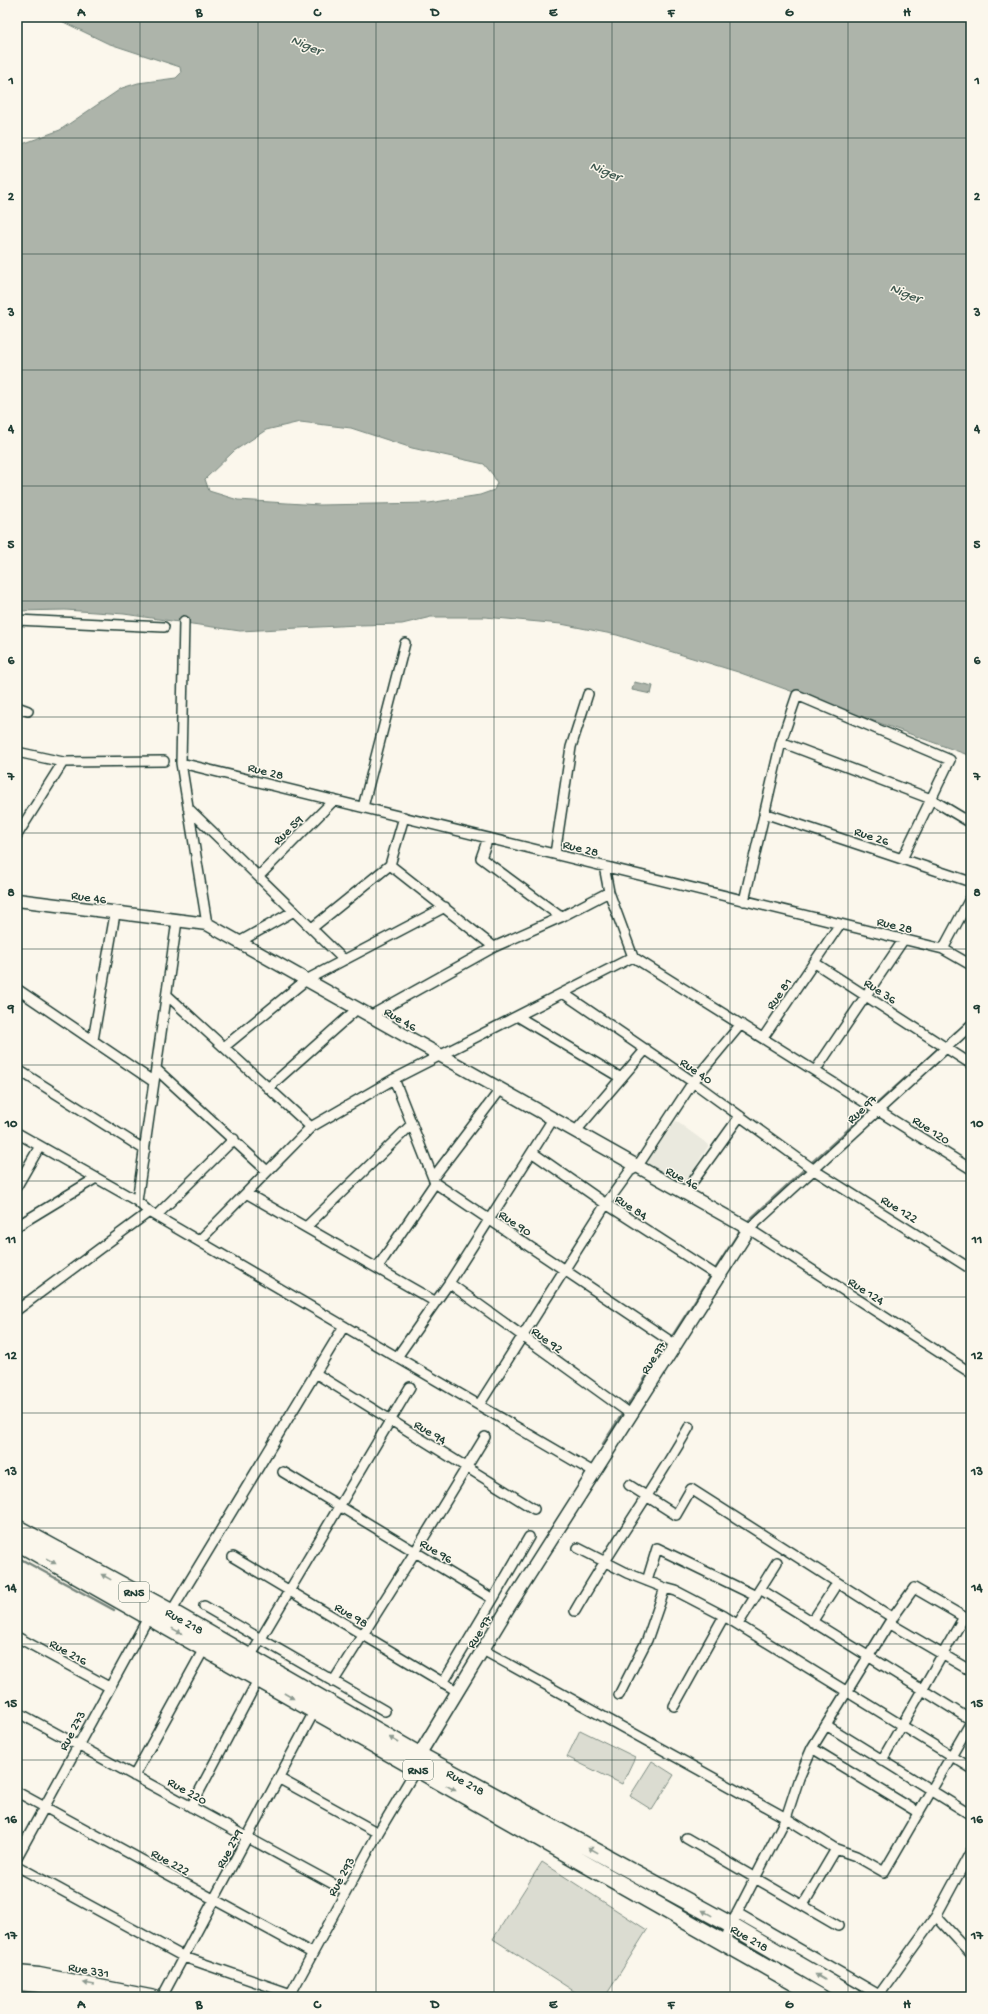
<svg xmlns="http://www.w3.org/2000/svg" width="988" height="2014" font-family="'Gochi Hand',sans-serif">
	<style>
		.built { fill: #eae9de }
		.green { fill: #dbdcd1; stroke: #7d8c82 }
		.water { fill: #adb4aa; stroke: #74847b; fill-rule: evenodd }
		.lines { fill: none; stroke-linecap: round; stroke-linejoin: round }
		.stream { stroke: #74847b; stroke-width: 2.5 }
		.minor-casing { stroke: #1f3d34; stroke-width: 12 }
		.tertiary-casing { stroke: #1f3d34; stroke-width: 15 }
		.trunk-casing { stroke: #1f3d34; stroke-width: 19 }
		.minor { stroke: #fbf7ec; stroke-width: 9 }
		.tertiary { stroke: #fbf7ec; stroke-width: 12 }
		.trunk { stroke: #fbf7ec; stroke-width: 16 }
		.oneway { fill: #8d9a90 }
		.grid { fill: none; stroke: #1f3d34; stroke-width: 1; stroke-opacity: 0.55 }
		.labels { text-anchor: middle; stroke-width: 3; stroke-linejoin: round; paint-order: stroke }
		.shield { fill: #fbf7ec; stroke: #61756b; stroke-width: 1 }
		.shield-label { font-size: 12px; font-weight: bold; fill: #1f3d34 }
		.street-label { font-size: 13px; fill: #1f3d34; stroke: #fbf7ec }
		.water-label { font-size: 14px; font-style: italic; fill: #425b52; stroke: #fbf7ec }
		.neatline { fill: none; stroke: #1f3d34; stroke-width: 1.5 }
		.grid-label { font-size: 13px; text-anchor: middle; font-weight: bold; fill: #1f3d34 }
	</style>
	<rect width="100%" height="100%" fill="#fbf7ec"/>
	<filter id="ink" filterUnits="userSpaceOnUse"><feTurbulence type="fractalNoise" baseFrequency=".025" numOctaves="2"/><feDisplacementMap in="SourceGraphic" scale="8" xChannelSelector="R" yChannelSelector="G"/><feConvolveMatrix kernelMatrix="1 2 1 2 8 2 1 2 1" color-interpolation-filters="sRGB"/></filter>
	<g filter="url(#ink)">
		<path class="built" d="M676,1121L709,1145L684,1185L645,1165Z"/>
		<path class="green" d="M580,1730L635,1757L622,1784L567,1757Z
			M652,1761L674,1775L652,1810L630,1796Z
			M542,1862L647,1930L605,1997H583L493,1939Z"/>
		<path class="water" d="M53,17H971V756L738,672L617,635L561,624L485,617H431L402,624L358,625L240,631L124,614L65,610L17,611V146L60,130L122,88L138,83L176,78L181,73L180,67L107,43ZM300,422L351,428L412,448L484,464L493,475L497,483L494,490L480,495L429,503L319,505L238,500L209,491L205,479L234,451L266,430Z
			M634,682L653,686L651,694L632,690Z"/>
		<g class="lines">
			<path class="stream" d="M944,1044L956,1032
				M810,1164L940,1047
				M745,1224L806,1168
				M603,1444L741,1229
				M17,1557L114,1610"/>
			<g class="minor-casing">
				<path id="minor" d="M17,620L164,627
					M184,621L181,763L207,924
					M17,707L28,711
					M781,742L931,799L971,823
					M17,752L63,762L164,761
					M181,763L943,949L971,965
					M363,807L405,643
					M188,808L344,960
					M764,813L971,882
					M17,835L63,762
					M488,838L481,858L561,917
					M555,854L571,747L588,694
					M390,865L494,947
					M604,866L609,892L633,957L971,1169
					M259,876L334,800
					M744,901L781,742L797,695L950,760L902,859
					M312,928L390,865L404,817
					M239,942L294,911
					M943,949L971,897
					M815,963L971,1064
					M17,989L154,1082
					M563,993L693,1082L814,1170L971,1269
					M167,995L311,1127
					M370,1016L494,947L561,917L609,892
					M517,1016L621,1078
					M971,1025L749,1229L971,1373
					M763,1038L840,924
					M93,1040L115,914
					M224,1047L306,980L445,907
					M17,1069L145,1150
					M156,1069L267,1171
					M815,1071L904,939
					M394,1079L435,1183L676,1345
					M268,1088L357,1009
					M575,1132L646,1049
					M17,1133L137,1201L149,1212L595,1473
					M533,1153L606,1204L719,1277
					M433,1178L500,1090
					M17,1186L40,1146
					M246,1193L436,1302
					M684,1194L740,1116
					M137,1201L177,921
					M156,1216L234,1139
					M17,1226L96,1178
					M306,1227L412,1124
					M199,1241L311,1127L394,1079L633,957
					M377,1268L435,1183
					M449,1283L632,1415
					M17,1310L149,1212
					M397,1357L449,1283L553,1119
					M315,1373L534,1509
					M479,1405L606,1204L630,1171L637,1167L693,1082L741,1024
					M283,1472L493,1599L443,1683
					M629,1485L676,1515L691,1489L893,1618
					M578,1548L627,1573L665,1588L647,1640L619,1695
					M233,1557L457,1691
					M647,1581L657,1548L756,1596
					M665,1588L676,1591L724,1616L971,1768
					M760,1589L971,1720
					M493,1599L529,1537
					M204,1606L385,1711
					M575,1611C611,1548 653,1490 689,1427
					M171,1612L344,1326
					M812,1622L834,1588
					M889,1623L971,1671
					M738,1624L777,1562
					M17,1637L109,1687
					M483,1650L786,1818L836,1849L856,1856L884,1872L971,1722
					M250,1657L410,1387
					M333,1682L415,1552L485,1437
					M674,1706L724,1616
					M17,1712L346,1891
					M826,1725L971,1815
					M812,1748L919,1813
					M882,1760L964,1617
					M134,1776L205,1647
					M280,1779L378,1833
					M17,1792L312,1953
					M191,1807L259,1678
					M686,1838L838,1926
					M17,1857L149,1616
					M17,1866L184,1957L291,1994
					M803,1905L836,1849
					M737,1913L879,1995L936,1916L971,1851
					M936,1916L971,1954
					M724,1943L731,1925L786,1818L799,1778L812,1748L889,1623L914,1588L971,1621
					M162,1997L315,1710
					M289,1997L378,1833L418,1766"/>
			</g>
			<g class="tertiary-casing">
				<path id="tertiary" d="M17,900L207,924L749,1229L508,1608L419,1755
					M17,1972L39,1974L155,1997
					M17,1984L40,1986L101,1997"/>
			</g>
			<g class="trunk-casing">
				<path id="trunk" d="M17,1528L171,1612L419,1755L731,1925L854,1997
					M17,1542L820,1997"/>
			</g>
			<use href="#minor" class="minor"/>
			<use href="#tertiary" class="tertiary"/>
			<use href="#trunk" class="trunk"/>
		</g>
		<defs><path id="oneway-solid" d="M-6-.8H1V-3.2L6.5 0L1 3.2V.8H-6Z"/></defs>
		<g class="oneway">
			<use href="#oneway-solid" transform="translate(51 1561) rotate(29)"/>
			<use href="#oneway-solid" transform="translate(106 1577) rotate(-151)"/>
			<use href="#oneway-solid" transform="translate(177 1631) rotate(29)"/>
			<use href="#oneway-solid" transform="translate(289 1696) rotate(30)"/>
			<use href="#oneway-solid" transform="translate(394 1740) rotate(-150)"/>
			<use href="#oneway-solid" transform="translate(451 1788) rotate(29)"/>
			<use href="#oneway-solid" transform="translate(593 1850) rotate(-151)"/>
			<use href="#oneway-solid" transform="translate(707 1913) rotate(-151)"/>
			<use href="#oneway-solid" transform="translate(820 1977) rotate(-150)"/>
			<use href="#oneway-solid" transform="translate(89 1984) rotate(-170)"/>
		</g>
	</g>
	<path class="grid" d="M140,17V1997M258,17V1997M376,17V1997M494,17V1997M612,17V1997M730,17V1997M848,17V1997M17,138H971M17,254H971M17,370H971M17,486H971M17,601H971M17,717H971M17,833H971M17,949H971M17,1065H971M17,1181H971M17,1297H971M17,1413H971M17,1528H971M17,1644H971M17,1760H971M17,1876H971"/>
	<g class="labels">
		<g class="shield">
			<rect x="119" y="1582" width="30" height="20" rx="3"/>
			<rect x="403" y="1760" width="30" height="20" rx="3"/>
		</g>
		<g class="shield-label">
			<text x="134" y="1596">RN5</text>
			<text x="418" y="1774">RN5</text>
		</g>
		<g class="street-label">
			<text transform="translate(266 770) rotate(14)" y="5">Rue 28</text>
			<text transform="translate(287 829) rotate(-45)" y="5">Rue 59</text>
			<text transform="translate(872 835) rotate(18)" y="5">Rue 26</text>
			<text transform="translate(581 847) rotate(14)" y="5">Rue 28</text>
			<text transform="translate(89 896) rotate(8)" y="5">Rue 46</text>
			<text transform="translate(895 924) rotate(14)" y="5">Rue 28</text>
			<text transform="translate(881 990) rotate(33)" y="5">Rue 36</text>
			<text transform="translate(778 993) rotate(-55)" y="5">Rue 81</text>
			<text transform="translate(401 1018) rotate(30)" y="5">Rue 46</text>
			<text transform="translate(697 1070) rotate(35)" y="5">Rue 40</text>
			<text transform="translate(861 1108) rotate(-43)" y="5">Rue 97</text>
			<text transform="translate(932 1129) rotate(33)" y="5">Rue 120</text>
			<text transform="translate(683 1177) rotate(29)" y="5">Rue 46</text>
			<text transform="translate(632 1206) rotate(33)" y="5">Rue 84</text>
			<text transform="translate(900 1208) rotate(32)" y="5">Rue 122</text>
			<text transform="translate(516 1222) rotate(34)" y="5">Rue 90</text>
			<text transform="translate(867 1290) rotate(33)" y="5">Rue 124</text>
			<text transform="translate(548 1339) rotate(36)" y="5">Rue 92</text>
			<text transform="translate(652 1357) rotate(-58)" y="5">Rue 97</text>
			<text transform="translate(431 1431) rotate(31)" y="5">Rue 94</text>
			<text transform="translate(437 1550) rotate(31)" y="5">Rue 96</text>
			<text transform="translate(352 1614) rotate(31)" y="5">Rue 98</text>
			<text transform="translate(185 1620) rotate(29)" y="5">Rue 218</text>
			<text transform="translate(478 1631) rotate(-59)" y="5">Rue 97</text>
			<text transform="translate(69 1651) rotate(29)" y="5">Rue 216</text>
			<text transform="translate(71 1730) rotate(-62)" y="5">Rue 273</text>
			<text transform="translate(466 1781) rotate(29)" y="5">Rue 218</text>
			<text transform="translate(188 1790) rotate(29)" y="5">Rue 220</text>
			<text transform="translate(228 1848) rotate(-62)" y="5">Rue 279</text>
			<text transform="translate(171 1861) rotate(29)" y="5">Rue 222</text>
			<text transform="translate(340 1876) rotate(-61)" y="5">Rue 293</text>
			<text transform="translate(750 1937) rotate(30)" y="5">Rue 218</text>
			<text transform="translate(89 1969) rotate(10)" y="5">Rue 331</text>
		</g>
		<g class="water-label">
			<text transform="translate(307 44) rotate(23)" y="5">Niger</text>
			<text transform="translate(606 170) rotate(23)" y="5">Niger</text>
			<text transform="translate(906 292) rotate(22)" y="5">Niger</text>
		</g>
	</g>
	<rect width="988" height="2014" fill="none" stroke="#fbf7ec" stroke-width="44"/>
	<rect x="22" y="22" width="944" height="1970" class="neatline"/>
	<g class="grid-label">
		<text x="81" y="16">A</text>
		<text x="199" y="16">B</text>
		<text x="317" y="16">C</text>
		<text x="435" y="16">D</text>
		<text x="553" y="16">E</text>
		<text x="671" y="16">F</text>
		<text x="789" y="16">G</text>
		<text x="907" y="16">H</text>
		<text x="11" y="84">1</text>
		<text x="977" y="84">1</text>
		<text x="11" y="200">2</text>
		<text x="977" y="200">2</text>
		<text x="11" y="316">3</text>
		<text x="977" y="316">3</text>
		<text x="11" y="432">4</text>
		<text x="977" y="432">4</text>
		<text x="11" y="548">5</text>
		<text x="977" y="548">5</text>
		<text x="11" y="664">6</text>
		<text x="977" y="664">6</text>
		<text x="11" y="780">7</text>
		<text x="977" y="780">7</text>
		<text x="11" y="896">8</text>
		<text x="977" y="896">8</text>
		<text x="11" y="1012">9</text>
		<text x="977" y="1012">9</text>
		<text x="11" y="1127">10</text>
		<text x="977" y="1127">10</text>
		<text x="11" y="1243">11</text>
		<text x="977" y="1243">11</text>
		<text x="11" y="1359">12</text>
		<text x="977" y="1359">12</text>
		<text x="11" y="1475">13</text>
		<text x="977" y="1475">13</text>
		<text x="11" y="1591">14</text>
		<text x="977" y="1591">14</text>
		<text x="11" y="1707">15</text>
		<text x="977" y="1707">15</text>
		<text x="11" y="1823">16</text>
		<text x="977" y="1823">16</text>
		<text x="11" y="1939">17</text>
		<text x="977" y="1939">17</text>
		<text x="81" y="2008">A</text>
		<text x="199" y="2008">B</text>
		<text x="317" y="2008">C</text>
		<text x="435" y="2008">D</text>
		<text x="553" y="2008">E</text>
		<text x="671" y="2008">F</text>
		<text x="789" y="2008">G</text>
		<text x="907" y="2008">H</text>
	</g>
</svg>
